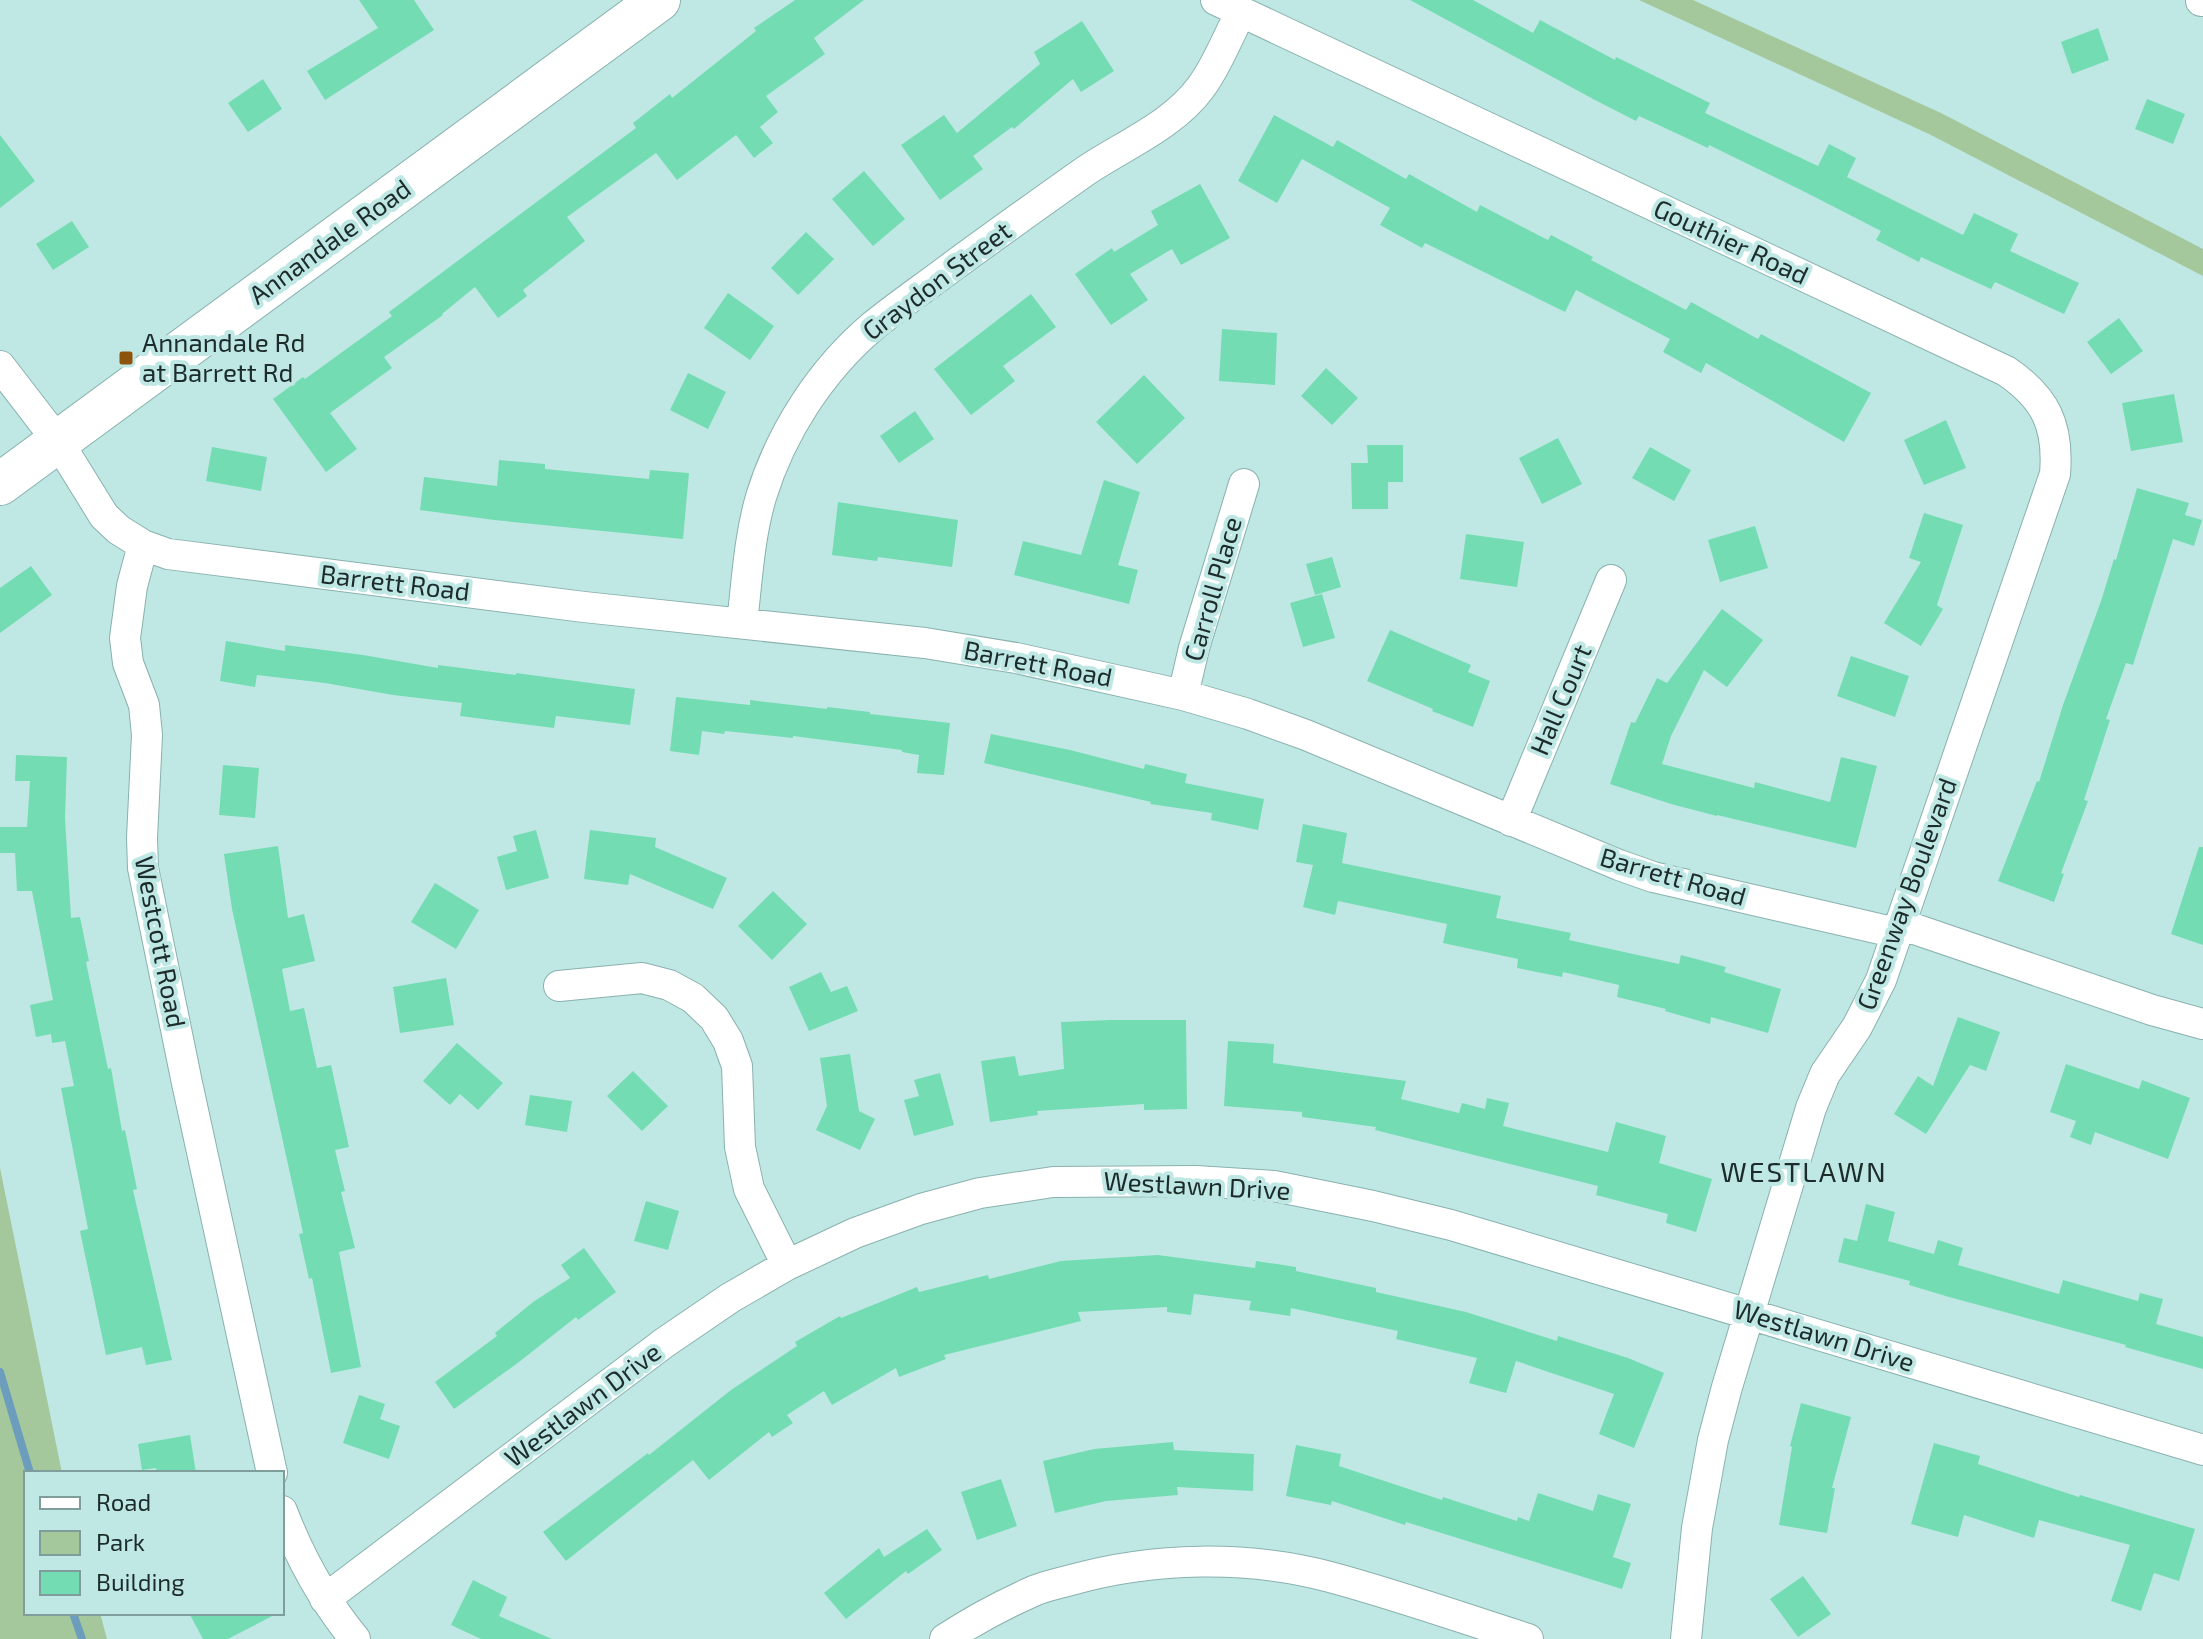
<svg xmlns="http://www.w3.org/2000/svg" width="2203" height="1639" font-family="'Exo 2',sans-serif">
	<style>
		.green { fill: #a4c89c }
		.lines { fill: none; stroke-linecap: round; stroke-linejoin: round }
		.stream { stroke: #6c9dbd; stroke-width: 8 }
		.building { fill: #74dcb2 }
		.street-casing { stroke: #89b1ae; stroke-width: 32 }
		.secondary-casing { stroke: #89b1ae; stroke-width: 44 }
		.street { stroke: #fff; stroke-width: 30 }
		.secondary { stroke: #fff; stroke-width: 42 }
		.poi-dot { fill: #8d530d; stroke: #bfe8e5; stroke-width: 3 }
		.labels { text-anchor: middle; stroke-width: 8; stroke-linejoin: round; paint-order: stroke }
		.street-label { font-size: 26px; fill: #1c2c2b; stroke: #bfe8e5 }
		.poi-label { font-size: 26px; fill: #1c2c2b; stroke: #bfe8e5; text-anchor: start }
		.neighbourhood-label { font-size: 28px; letter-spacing: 2px; fill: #1c2c2b; stroke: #bfe8e5 }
	</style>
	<rect width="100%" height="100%" fill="#bfe8e5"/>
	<path class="green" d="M1639,0H1693L1941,113L2203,249V276L1931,135Z
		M0,1168L62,1473H26V1613H100L107,1639H0Z"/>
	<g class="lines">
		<path class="stream" d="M0,1372L30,1473
			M73,1613L82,1639"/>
	</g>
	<path class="building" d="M359,0H414L434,30L325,100L307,71L378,28Z
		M795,0H864L814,38L825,54L766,96L778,112L760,127L773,143L754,158L736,135L677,180L656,153L567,217L585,241L523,290L527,296L498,318L475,287L442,314L443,315L384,357L392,368L330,413L357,449L326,472L273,399L303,377L305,379L392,316L389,312L636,128L633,123L670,94L672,98L756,31L754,28Z
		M1410,0H1473L1533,33L1540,20L1615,60L1616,57L1710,103L1705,113L1818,166L1829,144L1856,158L1847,177L1963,235L1974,213L2018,234L2010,251L2079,283L2064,314L1995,282L1991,289L1921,257L1919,262L1876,240L1881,231L1805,192L1709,145L1708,148L1639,116L1636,121L1595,100Z
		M1082,21L1114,71L1081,92L1073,79L1014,129L1012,127L973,156L983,169L940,200L901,145L944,115L957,133L1040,64L1034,52Z
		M2098,28L2109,60L2072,74L2061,42Z
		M263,79L282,109L248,132L228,103Z
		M2147,99L2185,114L2173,144L2135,129Z
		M1274,115L1333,147L1337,140L1406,179L1409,174L1477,212L1480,205L1548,240L1551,235L1593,257L1591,260L1686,310L1691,302L1758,339L1761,334L1871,393L1844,442L1706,363L1701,373L1663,352L1670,339L1576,290L1565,312L1425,243L1422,248L1380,225L1390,208L1302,159L1277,203L1238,181Z
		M0,135L35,181L0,208Z
		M864,171L905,219L873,246L832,199Z
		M1200,184L1230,238L1181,265L1172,249L1130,274L1148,300L1111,325L1075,274L1112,248L1114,252L1158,225L1151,211Z
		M72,221L89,247L53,270L36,244Z
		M806,232L834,259L798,295L771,268Z
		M728,293L774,326L750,360L704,328Z
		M1031,294L1056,327L1003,366L1015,381L971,415L934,369Z
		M2119,318L2143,351L2111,374L2087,342Z
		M1222,329L1277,333L1275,385L1219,381Z
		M1326,368L1358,398L1332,425L1301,396Z
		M688,373L726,392L708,429L670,410Z
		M1144,375L1185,418L1137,464L1096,422Z
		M2174,394L2183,442L2131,451L2122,403Z
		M915,411L934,439L899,463L880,436Z
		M1946,420L1966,468L1924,485L1904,440Z
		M1558,438L1582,484L1542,504L1519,458Z
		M1367,445H1403V482H1388V509H1352L1351,463H1368Z
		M212,447L267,457L261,491L206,481Z
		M1650,447L1691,470L1674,501L1632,478Z
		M499,460L545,464V469L649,479L650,470L689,473L683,539L494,520L420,510L424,477L497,486Z
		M1104,480L1140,492L1118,565L1138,570L1129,604L1014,575L1023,541L1081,555Z
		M2137,488L2189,503L2185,515L2202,520L2194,546L2173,539L2133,665L2126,663L2106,719L2110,720L2084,800L2088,801L2061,873L2064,874L2054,902L1998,881L2037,781L2039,782L2063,705L2101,601L2114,559L2116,560Z
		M838,502L958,520L952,567L878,557L877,561L832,555Z
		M1924,513L1963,525L1937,605L1943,609L1921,646L1884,623L1921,562L1909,558Z
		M1755,526L1768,568L1720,582L1708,540Z
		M1466,534L1524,542L1517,587L1460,579Z
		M1332,557L1341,587L1315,595L1306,564Z
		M31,566L52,595L0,633V588Z
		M1322,594L1335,638L1303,647L1290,603Z
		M1722,609L1763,640L1727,687L1704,670L1671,736L1662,764L1754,788L1755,782L1830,802L1841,757L1877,766L1856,848L1717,815V816L1671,804L1610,784L1631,722L1635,723L1657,678L1667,683Z
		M1390,630L1471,665L1468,672L1490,681L1473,727L1432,711L1433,709L1367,681Z
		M226,641L285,651V645L363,655L438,668V665L516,675V673L635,689L630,725L556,716L554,728L460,716L462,703L393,695L325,683L257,675L255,687L220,681Z
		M1851,656L1909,676L1895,717L1837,696Z
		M676,697L750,705V700L827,709V707L870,712V714L950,723L944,775L917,773L919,755L902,752V750L793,736V738L725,731L724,734L702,731L699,755L670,751Z
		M991,734L1070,750L1144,769L1145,764L1187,774L1185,783L1264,799L1258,830L1211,820L1212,813L1150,804L1151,802L984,763Z
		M16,755L67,757L65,818L71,918L80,917L89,961L86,962L108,1069L111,1068L122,1131L125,1130L137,1189L133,1190L172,1360L146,1365L142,1347L106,1355L80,1231L88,1229L61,1088L74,1086L65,1041L52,1043L51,1034L36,1037L30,1005L53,1000L32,891H17L15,853H0V827H27L30,781H15Z
		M223,765L259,768L255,818L219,815Z
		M1303,824L1347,833L1342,863L1501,896L1496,918L1571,933L1569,940L1679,964L1681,955L1726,967L1724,972L1781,989L1768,1033L1711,1017L1710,1024L1665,1011L1666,1009L1617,997L1619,985L1563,972L1562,977L1517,968L1518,959L1443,943L1447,924L1338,901L1335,915L1303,907L1313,865L1296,862Z
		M536,830L549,878L506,890L497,857L517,851L513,836Z
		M590,830L656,838L655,847L727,878L713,909L630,874L628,885L584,879Z
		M278,846L288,918L304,914L315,961L282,969L290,1011L304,1008L317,1068L331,1065L349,1147L335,1150L345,1191L341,1192L355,1248L339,1252L361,1367L331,1373L312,1278L309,1279L299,1234L303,1233L232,909L224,854Z
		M2199,847H2203V945L2171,934Z
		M435,883L479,910L456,949L411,922Z
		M773,891L807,924L772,960L738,926Z
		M821,972L831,992L847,986L858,1011L809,1031L789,987Z
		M446,978L454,1025L400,1033L393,987Z
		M1958,1017L2000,1032L1986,1071L1970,1065L1926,1134L1894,1114L1918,1076L1933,1086Z
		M1110,1020H1186L1187,1109L1144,1110V1104L1037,1111L1038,1115L990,1122L981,1061L1015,1056L1019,1076L1064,1069L1061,1022Z
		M1228,1041L1274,1044L1273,1063L1406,1081L1401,1099L1459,1113L1462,1103L1485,1109L1487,1098L1509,1103L1503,1126L1608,1152L1616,1122L1666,1136L1659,1163L1712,1179L1696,1232L1666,1223L1668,1214L1596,1195L1598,1186L1375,1130L1376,1127L1302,1117V1112L1224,1106Z
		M457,1043L503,1083L478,1110L460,1094L450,1105L423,1081Z
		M850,1054L859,1111L875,1119L860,1150L816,1130L827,1106L820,1058Z
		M2066,1064L2139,1089L2142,1080L2190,1098L2168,1159L2095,1132L2091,1145L2070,1137L2076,1121L2050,1112Z
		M633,1071L668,1106L642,1131L607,1096Z
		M940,1073L954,1125L914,1136L904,1100L919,1096L914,1080Z
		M530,1095L572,1101L567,1132L525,1125Z
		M646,1201L679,1211L668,1250L634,1241Z
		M1866,1204L1895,1212L1888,1241L1934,1254L1938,1240L1963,1248L1958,1265L2059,1294L2063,1280L2138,1301L2140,1293L2163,1299L2156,1324L2203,1337V1369L2125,1347L2126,1345L1949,1297L1909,1285L1910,1281L1838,1262L1844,1238L1857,1241Z
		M584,1248L616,1292L578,1320L576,1317L519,1362L454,1409L435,1382L497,1336L495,1333L533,1302L570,1278L561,1265Z
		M1158,1255L1255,1268L1256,1261L1296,1267V1271L1376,1288V1292L1466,1312L1557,1341L1558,1336L1628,1358L1664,1373L1634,1448L1599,1434L1614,1394L1516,1361L1506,1393L1469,1383L1477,1358L1396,1339L1398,1331L1291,1308L1290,1316L1249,1310L1251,1301L1194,1294L1191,1315L1167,1312V1307L1078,1312L1081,1321L944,1355L946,1359L899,1377L896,1368L832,1405L824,1391L787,1415L793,1423L772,1437L769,1432L709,1480L693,1460L566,1561L543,1532L648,1453L649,1455L731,1390L797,1346L795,1342L840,1316L841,1318L917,1287L919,1292L988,1275L989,1279L1061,1261Z
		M359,1395L385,1404L380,1419L400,1426L389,1459L343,1443Z
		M1801,1403L1851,1417L1832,1488H1835L1827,1533L1779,1525L1792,1447L1790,1446Z
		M190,1435L196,1473H157L156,1468L142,1470L138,1444Z
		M1173,1442L1174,1450L1254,1454L1253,1491L1177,1487L1178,1495L1106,1501L1055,1513L1043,1461L1094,1449Z
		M1934,1443L1980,1456L1978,1464L2079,1497L2080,1495L2195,1529L2179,1581L2154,1573L2141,1611L2111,1601L2130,1545L2039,1520L2034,1538L1964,1515L1958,1537L1911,1524Z
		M1296,1445L1341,1454L1339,1466L1442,1500L1443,1497L1517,1521L1518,1517L1529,1521L1538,1493L1593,1511L1598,1494L1631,1504L1613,1557L1631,1563L1622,1589L1406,1522L1405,1525L1332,1501L1331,1505L1286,1496Z
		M1001,1479L1017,1526L977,1540L961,1492Z
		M927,1529L942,1550L908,1574L906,1571L846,1619L824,1593L879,1548L884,1557Z
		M1803,1576L1831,1614L1798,1637L1770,1599Z
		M473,1580L507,1597L499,1616L552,1639H481L451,1625Z
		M189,1613H278L228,1639H203Z"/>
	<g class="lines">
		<g class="street-casing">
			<path id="street" d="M1216,0L2006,371C2046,398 2059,426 2055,474L1881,980L1857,1027L1825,1074L1811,1108L1727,1387L1713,1440L1697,1528L1686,1639
				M2201,1L2202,0
				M0,366L57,440L104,516L119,530L143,545L168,554L584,607L925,643L1016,658L1183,695L1248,714L1306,735L1619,865L1653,877L1897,933
				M143,545L132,586L125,638L128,663L144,705L147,735L142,838L143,868L187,1083L272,1473
				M742,623C747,581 749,538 761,497C781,432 821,370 873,326C895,308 918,292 941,275C988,240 1036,206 1084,172C1122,146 1174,125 1201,87C1217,66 1228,36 1241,12
				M1183,695L1194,648L1244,484
				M1511,821L1611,580
				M1900,924L2152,1010L2203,1024
				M559,986L642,978L669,985L693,998L714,1018L728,1041L737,1066L740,1147L749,1189L787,1265
				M282,1511C300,1558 323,1600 355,1639
				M325,1599L664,1343L730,1298L787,1265L855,1233L921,1209L980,1193L1053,1182L1196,1181L1274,1186L1373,1206L1451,1225L2203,1450
				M945,1639C974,1620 1004,1604 1036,1590C1047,1586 1060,1583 1071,1580C1154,1557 1247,1555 1330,1577C1397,1595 1462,1618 1528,1639"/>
		</g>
		<g class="secondary-casing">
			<path id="secondary" d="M0,484L659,0"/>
		</g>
		<use href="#street" class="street"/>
		<use href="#secondary" class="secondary"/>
	</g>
	<rect class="poi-dot" x="118" y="350" width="16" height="16" rx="4"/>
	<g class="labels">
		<g class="street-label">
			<text transform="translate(330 242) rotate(-36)" y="9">Annandale Road</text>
			<text transform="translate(1731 242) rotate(25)" y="9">Gouthier Road</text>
			<text transform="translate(937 281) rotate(-37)" y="9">Graydon Street</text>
			<text transform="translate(395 583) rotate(7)" y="9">Barrett Road</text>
			<text transform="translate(1213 589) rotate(-74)" y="9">Carroll Place</text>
			<text transform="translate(1038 664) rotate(11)" y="9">Barrett Road</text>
			<text transform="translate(1561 700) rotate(-67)" y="9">Hall Court</text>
			<text transform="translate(1673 877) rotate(16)" y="9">Barrett Road</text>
			<text transform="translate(1907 894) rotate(-70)" y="9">Greenway Boulevard</text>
			<text transform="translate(160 942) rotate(79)" y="9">Westcott Road</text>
			<text transform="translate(1197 1186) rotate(3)" y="9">Westlawn Drive</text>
			<text transform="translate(1824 1336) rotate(17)" y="9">Westlawn Drive</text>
			<text transform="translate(583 1405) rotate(-37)" y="9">Westlawn Drive</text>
		</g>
		<g class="poi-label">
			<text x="142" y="352">Annandale Rd<tspan x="142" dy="30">at Barrett Rd</tspan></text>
		</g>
		<g class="neighbourhood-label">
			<text x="1804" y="1182">WESTLAWN</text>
		</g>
	</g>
	<rect x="24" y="1471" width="260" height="144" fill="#bfe8e5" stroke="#7e9d9b" stroke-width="2"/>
	<rect x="40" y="1497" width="40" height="12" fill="#ffffff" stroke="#7e9d9b" stroke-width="2"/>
	<text x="96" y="1511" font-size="24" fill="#1c2c2b">Road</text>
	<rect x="40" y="1531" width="40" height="24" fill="#a4c89c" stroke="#7e9d9b" stroke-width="2"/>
	<text x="96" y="1551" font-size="24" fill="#1c2c2b">Park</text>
	<rect x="40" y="1571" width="40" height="24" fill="#74dcb2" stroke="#7e9d9b" stroke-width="2"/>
	<text x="96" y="1591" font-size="24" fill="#1c2c2b">Building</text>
</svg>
